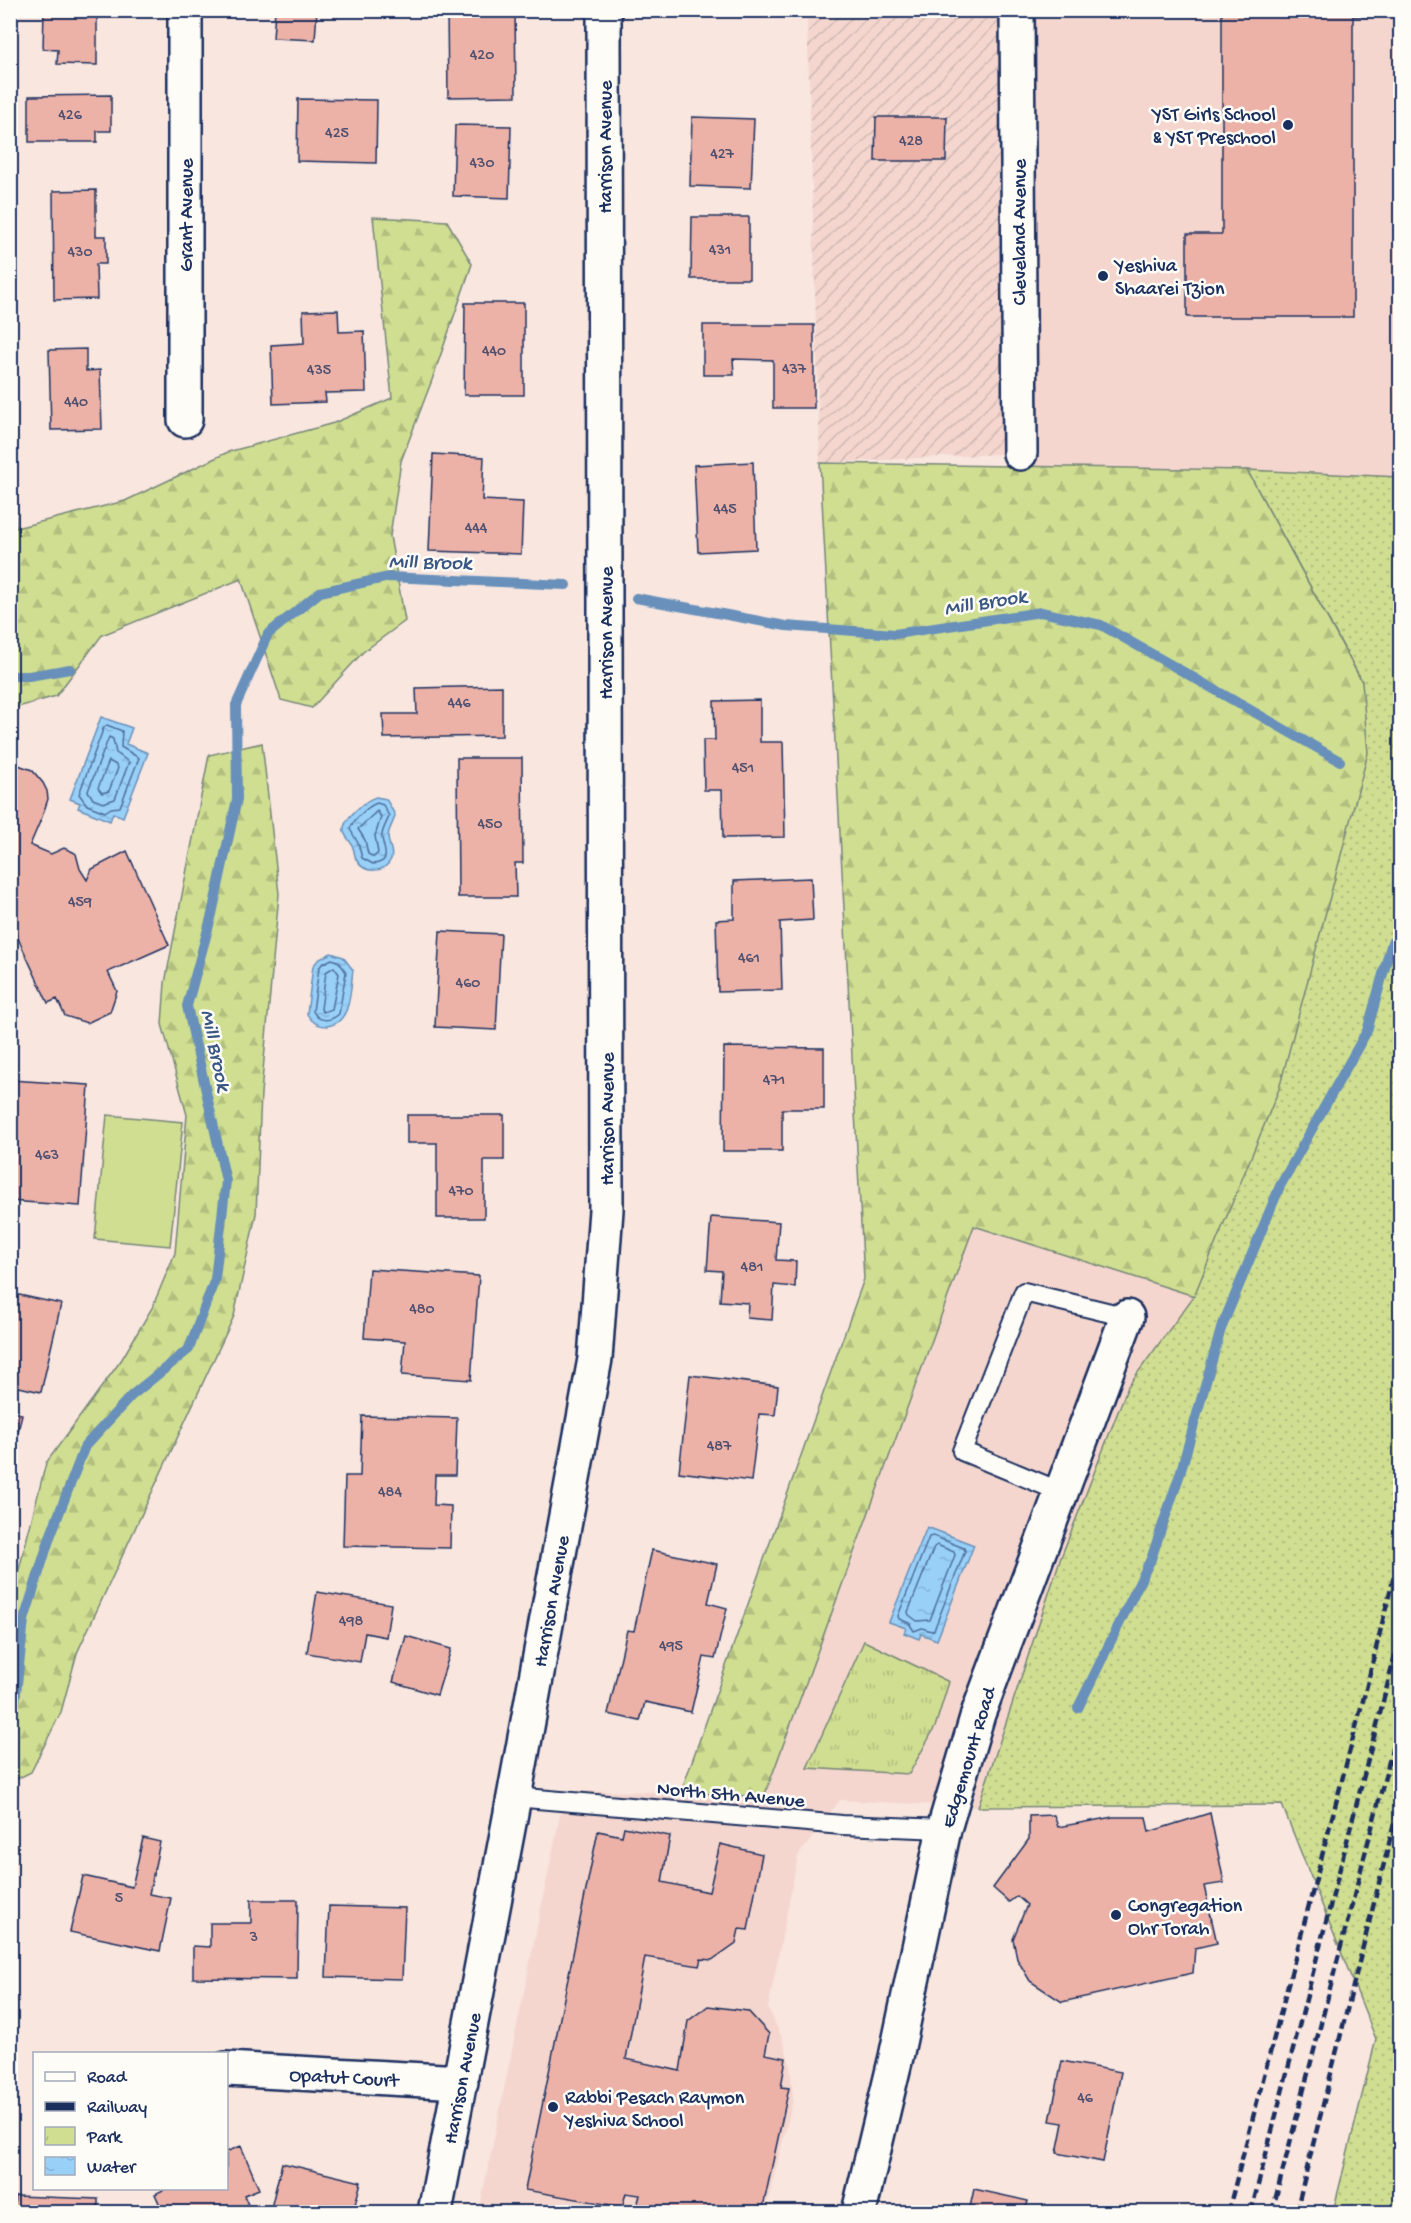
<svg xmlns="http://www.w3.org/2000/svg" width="1411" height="2223" font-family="'Gochi Hand',sans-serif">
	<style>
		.built { fill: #f4d6ce }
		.industrial { fill: url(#industrial-furrows) }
		.grass { fill: url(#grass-dots); stroke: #768678; stroke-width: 1.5 }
		.forest { fill: url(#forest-firs); stroke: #768678; stroke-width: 1.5 }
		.park { fill: url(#park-tufts); stroke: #768678; stroke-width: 1.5 }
		.garden { fill: #d0de91; stroke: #768678; stroke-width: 1.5 }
		.water { fill: url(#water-ripples); stroke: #6790ba; stroke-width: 1.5 }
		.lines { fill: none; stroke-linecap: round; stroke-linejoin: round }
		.shore { stroke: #4d6f9c; stroke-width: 1.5 }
		.stream { stroke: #6790ba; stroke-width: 10 }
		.building { fill: #ecb2a8; stroke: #1b2f5e; stroke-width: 1.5 }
		.service-casing { stroke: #1b2f5e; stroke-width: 22 }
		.minor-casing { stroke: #1b2f5e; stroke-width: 38 }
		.service { stroke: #fdfcf7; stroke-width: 18 }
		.minor { stroke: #fdfcf7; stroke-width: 33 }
		.rail { stroke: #1b2f5e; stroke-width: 4.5; stroke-dasharray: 9 4.5; stroke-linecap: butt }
		.poi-dot { fill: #1b2f5e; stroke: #fdfcf7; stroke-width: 2 }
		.labels { text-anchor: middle; stroke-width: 5; stroke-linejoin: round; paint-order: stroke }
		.number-label { font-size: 16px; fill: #4f5070 }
		.poi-label { font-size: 20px; fill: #1b2f5e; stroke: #fdfcf7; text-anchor: start }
		.street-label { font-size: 20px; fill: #1b2f5e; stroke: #fdfcf7 }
		.water-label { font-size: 21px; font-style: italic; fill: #3a5784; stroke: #fdfcf7 }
	</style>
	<defs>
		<pattern id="industrial-furrows" width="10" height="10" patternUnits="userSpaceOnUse" patternTransform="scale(1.5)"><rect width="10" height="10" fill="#f4d6ce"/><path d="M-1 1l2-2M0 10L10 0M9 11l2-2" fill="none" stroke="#d1b8b3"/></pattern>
		<pattern id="grass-dots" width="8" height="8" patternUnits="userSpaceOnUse" patternTransform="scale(1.5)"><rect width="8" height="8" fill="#d0de91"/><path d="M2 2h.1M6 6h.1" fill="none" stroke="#b2bf7f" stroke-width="1.8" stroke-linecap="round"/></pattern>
		<pattern id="forest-firs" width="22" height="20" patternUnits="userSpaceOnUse" patternTransform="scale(1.5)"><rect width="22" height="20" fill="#d0de91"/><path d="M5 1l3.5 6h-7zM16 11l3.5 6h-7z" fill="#b2bf7f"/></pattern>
		<pattern id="park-tufts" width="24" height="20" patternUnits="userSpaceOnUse" patternTransform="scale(1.5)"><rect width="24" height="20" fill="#d0de91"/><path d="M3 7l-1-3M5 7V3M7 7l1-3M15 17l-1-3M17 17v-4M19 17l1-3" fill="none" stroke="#b2bf7f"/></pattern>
		<pattern id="water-ripples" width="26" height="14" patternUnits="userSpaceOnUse" patternTransform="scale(1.5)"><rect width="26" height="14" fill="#99d0f8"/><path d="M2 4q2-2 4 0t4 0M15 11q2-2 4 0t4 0" fill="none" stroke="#83b3d7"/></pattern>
	</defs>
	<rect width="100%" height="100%" fill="#f8e6df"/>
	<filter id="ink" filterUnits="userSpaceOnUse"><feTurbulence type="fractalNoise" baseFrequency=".0167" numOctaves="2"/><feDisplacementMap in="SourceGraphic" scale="12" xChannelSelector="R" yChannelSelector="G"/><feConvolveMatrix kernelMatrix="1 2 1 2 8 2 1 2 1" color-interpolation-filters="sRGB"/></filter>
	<g filter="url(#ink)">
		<path class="built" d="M1017,11H1222V234L1187,235V317L1353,316V16H1400V477L1247,470L1018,466Z
			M974,1226L1194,1296L1128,1386L1060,1560L978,1807L840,1800L798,1856L768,2008L783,2040L790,2065L793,2100L765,2212H479L565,1791L681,1792L764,1797Z"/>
		<path class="industrial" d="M807,11H1017L1020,453L820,463Z"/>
		<path class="grass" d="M1247,470L1400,477V2212H1333L1376,2039L1282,1805L978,1807L1060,1560L1128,1386L1194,1296L1362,681Z"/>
		<path class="forest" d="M373,217L447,221L472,264L432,380L401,461L390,536L405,621L363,652L312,708L281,700L241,579L102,635L56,696L11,709V391L16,528L125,501L228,452L334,423L392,398Z
			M820,463L1247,470L1362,682L1368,753L1279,1089L1194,1296L974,1226L764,1797L681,1792L864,1279Z
			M262,743L279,894L261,1093L256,1214L234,1316L77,1653L61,1712L31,1772L11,1782V1601L46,1463L122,1359L152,1308L175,1253L187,1115L162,1024L165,983L209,755Z"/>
		<path class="park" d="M864,1641L949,1682L935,1727L909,1774L807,1768Z"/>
		<path class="garden" d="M107,1115L183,1122L170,1246L95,1239Z"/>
		<path class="water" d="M101,717L132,728L126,744L148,753L123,817L113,813L110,821L78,808L80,803L70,799Z
			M376,797L386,799L395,815C394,823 388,829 388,837C388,845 394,851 391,859C385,873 365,874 357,861C354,857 355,852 353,848C352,842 346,838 344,832C341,820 366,800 376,797Z
			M331,953L343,957L353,970C350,990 352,1024 326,1026C317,1026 311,1021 307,1014L313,966L318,960Z
			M927,1527L974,1545L937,1640L921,1634L919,1639L904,1633L906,1628L889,1622Z"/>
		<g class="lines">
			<path class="shore" d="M107,725L122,731L121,747L139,758L120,807L111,808L105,812L87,805L79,794L104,727Z
				M109,737L113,739L116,753L129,762L115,799L103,803L93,799L88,791Z
				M109,761L116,765L118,768L109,791L102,793L98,788Z
				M377,803L383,805L389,816C387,823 382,829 382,836C382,848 394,862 373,864L362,858L358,843L350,829C353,820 368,806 377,803Z
				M377,811L381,817L375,836L378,853L374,857L368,854L365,840L358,829Z
				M332,959L339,962L346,972L339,1014C330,1022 318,1022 313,1011L319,968L322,964Z
				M334,967L339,974L332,1009L323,1012L321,1009L326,972Z
				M933,1536L964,1548L965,1551L934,1630L931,1631L922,1628L914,1631L909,1623L899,1619L898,1616L929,1537Z
				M937,1545L954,1552L955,1555L930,1620L917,1621L909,1615L908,1612L934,1547Z"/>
			<path class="stream" d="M636,598L786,626L895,634L1041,612L1101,625L1340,761
				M10,676H29L70,669
				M15,1702L24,1620L50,1537L85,1446L131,1396L189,1349L215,1279L226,1181L187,1006L212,914L237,799L236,705L268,634L320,592L389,577L566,585
				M1078,1708L1151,1559L1180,1474L1221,1329L1280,1186L1367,1031L1392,942"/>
		</g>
		<path class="building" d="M275,10H317L315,40L273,38Z
			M447,10H515L516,96L448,97Z
			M1222,10H1400V16H1353V317H1187V234H1222Z
			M44,11H97V65L57,64L58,50L43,49Z
			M111,95V131H97V142H29V96Z
			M298,99L377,100L376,163L297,161Z
			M692,117L754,119L751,188L690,186Z
			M876,117H947L946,161H875Z
			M455,125L511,126L509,198L453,196Z
			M96,190V236H106V264H96L97,299L54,300L53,191Z
			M692,217H749V279H691Z
			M465,303H524V395H464Z
			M338,310L339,332L364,331L366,392L325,393L326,402L273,404L271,345L304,343L303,311Z
			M703,325H814V408H773V360L733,359L734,375H703Z
			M86,349V371L100,370L102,429L51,430L49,350Z
			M433,454L484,457L482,500L523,502L521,554L429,551Z
			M753,462L756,549L698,552L694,465Z
			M502,686V736L384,738L383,714H417L416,688Z
			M760,700V742H783L785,837L723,838L722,790H704L703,740H715L714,701Z
			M457,758H522L523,863H515L516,897H458Z
			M10,762L32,770L43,783L47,791L48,799L42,817L30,845L51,854L64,848L73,852L76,854L80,869L87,880L92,869L127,851L169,945L108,972L117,991L110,1012L87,1023L65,1016L57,999L48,1003L10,921Z
			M811,878L813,920L780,922L782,990L718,992L716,920L734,919V881Z
			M440,931L501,934L496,1030L435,1027Z
			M724,1047L824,1048V1109H782V1151H723Z
			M10,1080L89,1085L80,1206L10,1201L12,1140H10Z
			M407,1115H504V1160H484V1218H437V1143H407Z
			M711,1217L779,1222L776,1260L796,1261L795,1287L774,1285L772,1320L747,1318L748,1303L720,1301L722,1271L707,1270Z
			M369,1269L479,1276L471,1380L402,1375L405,1341L364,1338Z
			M10,1293L61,1304L41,1392L10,1385Z
			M690,1375L778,1386L775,1415L759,1414L751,1481L679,1472Z
			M10,1412L22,1414L10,1467Z
			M362,1416L457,1418L455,1475H435L434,1505L451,1506L450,1548L343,1546L345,1476H360Z
			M652,1550L717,1564L708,1603L727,1608L715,1659L704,1657L691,1712L645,1702L640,1721L608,1714L627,1630L634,1631Z
			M317,1592L391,1604L386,1637L365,1633L360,1662L307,1653Z
			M406,1636L451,1649L437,1695L393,1682Z
			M1210,1813L1224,1883L1204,1886L1217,1943L1195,1948L1193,1973L1062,2002L1030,1981L1017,1959L1013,1939L1027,1905L1017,1896L1009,1902L993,1888L1029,1839V1816L1054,1815L1058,1827L1113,1817H1146L1149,1832Z
			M624,1827L670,1836L662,1882L709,1892L720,1844L762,1854L748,1930L739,1929L736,1943L712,1960L701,1959L699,1966L645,1957L626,2059L680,2071L688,2021L708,2006L748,2011L769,2034L765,2054L786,2058L781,2087L789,2088L762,2212H647L636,2210L640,2195L626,2193L622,2207L525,2190L598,1831L622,1836Z
			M143,1838L160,1842L149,1894L171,1898L160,1951L70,1932L83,1876L132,1887Z
			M251,1900H298L297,1979L193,1978V1946L210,1947V1923H251Z
			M329,1906L405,1908L402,1979L326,1977Z
			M1062,2061L1121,2072L1103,2162L1057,2153L1063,2123L1050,2121Z
			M241,2146L259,2189L244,2195L251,2212H163L155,2194L167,2188H226V2152Z
			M282,2163L361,2182L353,2212H270Z
			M974,2189L1028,2201L1025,2212H969Z
			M15,2196L98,2199V2209L123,2210V2212H14Z"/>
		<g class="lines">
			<g class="service-casing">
				<path id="service" d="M1061,1492L962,1451L1024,1292L1127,1317
					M514,1797L842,1825L944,1829"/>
			</g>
			<g class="minor-casing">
				<path id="minor" d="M1017,10L1020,453
					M185,420V10
					M226,2069L461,2082
					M435,2212L514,1797L595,1359L606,1210L604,10
					M859,2212L896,2057L944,1829L978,1714L1127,1317"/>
			</g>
			<use href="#service" class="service"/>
			<use href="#minor" class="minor"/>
			<path class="rail" d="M1228,2212L1366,1689L1400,1551
				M1251,2212L1400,1636
				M1272,2212L1400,1719
				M1296,2212L1400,1800"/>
		</g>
	</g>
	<g class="poi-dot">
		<circle cx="1288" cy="125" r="6"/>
		<circle cx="1103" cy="276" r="6"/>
		<circle cx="1116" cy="1915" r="6"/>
		<circle cx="553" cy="2107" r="6"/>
	</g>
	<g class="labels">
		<g class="number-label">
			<text x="482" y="59">420</text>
			<text x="70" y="119">426</text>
			<text x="337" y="137">425</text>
			<text x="911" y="145">428</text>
			<text x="722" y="158">427</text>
			<text x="482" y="167">430</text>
			<text x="720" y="254">431</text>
			<text x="80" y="256">430</text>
			<text x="494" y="355">440</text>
			<text x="794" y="373">437</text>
			<text x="319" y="374">435</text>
			<text x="76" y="406">440</text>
			<text x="725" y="513">445</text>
			<text x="476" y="532">444</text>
			<text x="459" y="707">446</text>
			<text x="743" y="772">451</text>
			<text x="490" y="828">450</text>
			<text x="80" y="906">459</text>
			<text x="749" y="962">461</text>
			<text x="468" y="987">460</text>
			<text x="774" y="1084">471</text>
			<text x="47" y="1159">463</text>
			<text x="461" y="1195">470</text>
			<text x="752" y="1271">481</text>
			<text x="422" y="1313">480</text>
			<text x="719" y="1450">487</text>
			<text x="390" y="1496">484</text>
			<text x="351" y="1625">498</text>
			<text x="671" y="1650">495</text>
			<text x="119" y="1902">5</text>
			<text x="254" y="1941">3</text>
			<text x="1085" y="2102">46</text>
		</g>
		<g class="poi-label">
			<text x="1276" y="120" text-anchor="end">YST Girls School<tspan x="1276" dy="23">&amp; YST Preschool</tspan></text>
			<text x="1115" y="271">Yeshiva<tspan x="1115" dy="23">Shaarei Tzion</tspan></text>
			<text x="1128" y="1911">Congregation<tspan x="1128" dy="23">Ohr Torah</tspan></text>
			<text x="565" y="2103">Rabbi Pesach Raymon<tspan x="565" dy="23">Yeshiva School</tspan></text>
		</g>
		<g class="street-label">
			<text transform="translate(604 147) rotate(-90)" y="7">Harrison Avenue</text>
			<text transform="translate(185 215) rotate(-90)" y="7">Grant Avenue</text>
			<text transform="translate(1018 232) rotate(-90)" y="7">Cleveland Avenue</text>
			<text transform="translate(605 633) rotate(-90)" y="7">Harrison Avenue</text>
			<text transform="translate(606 1119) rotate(-90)" y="7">Harrison Avenue</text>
			<text transform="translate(550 1601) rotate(-80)" y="7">Harrison Avenue</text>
			<text transform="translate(967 1757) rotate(-73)" y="7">Edgemount Road</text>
			<text transform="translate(731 1793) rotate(5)" y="7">North 5th Avenue</text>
			<text transform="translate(344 2076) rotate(3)" y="7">Opatut Court</text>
			<text transform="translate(461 2078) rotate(-79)" y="7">Harrison Avenue</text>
		</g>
		<g class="water-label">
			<text transform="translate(430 561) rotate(1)" y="7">Mill Brook</text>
			<text transform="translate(985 601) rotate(-9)" y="7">Mill Brook</text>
			<text transform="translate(217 1050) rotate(78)" y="7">Mill Brook</text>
		</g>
	</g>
	<rect width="1411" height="2223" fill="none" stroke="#fdfcf7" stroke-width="36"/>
	<rect x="18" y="18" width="1375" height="2187" fill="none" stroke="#1b2f5e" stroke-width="2" filter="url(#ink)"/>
	<rect x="33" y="2052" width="195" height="138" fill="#fdfcf7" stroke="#a3aaba" stroke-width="1.5"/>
	<rect x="45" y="2072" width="30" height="9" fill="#fdfcf7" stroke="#a3aaba" stroke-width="1.5"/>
	<text x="87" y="2082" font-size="18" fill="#1b2f5e">Road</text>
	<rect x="45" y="2102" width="30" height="9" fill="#1b2f5e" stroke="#a3aaba" stroke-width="1.5"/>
	<text x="87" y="2112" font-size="18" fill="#1b2f5e">Railway</text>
	<rect x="45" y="2127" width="30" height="18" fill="url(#park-tufts)" stroke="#a3aaba" stroke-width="1.5"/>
	<text x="87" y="2142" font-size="18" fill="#1b2f5e">Park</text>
	<rect x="45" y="2157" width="30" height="18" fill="url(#water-ripples)" stroke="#a3aaba" stroke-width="1.5"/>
	<text x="87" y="2172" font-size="18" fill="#1b2f5e">Water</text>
</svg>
